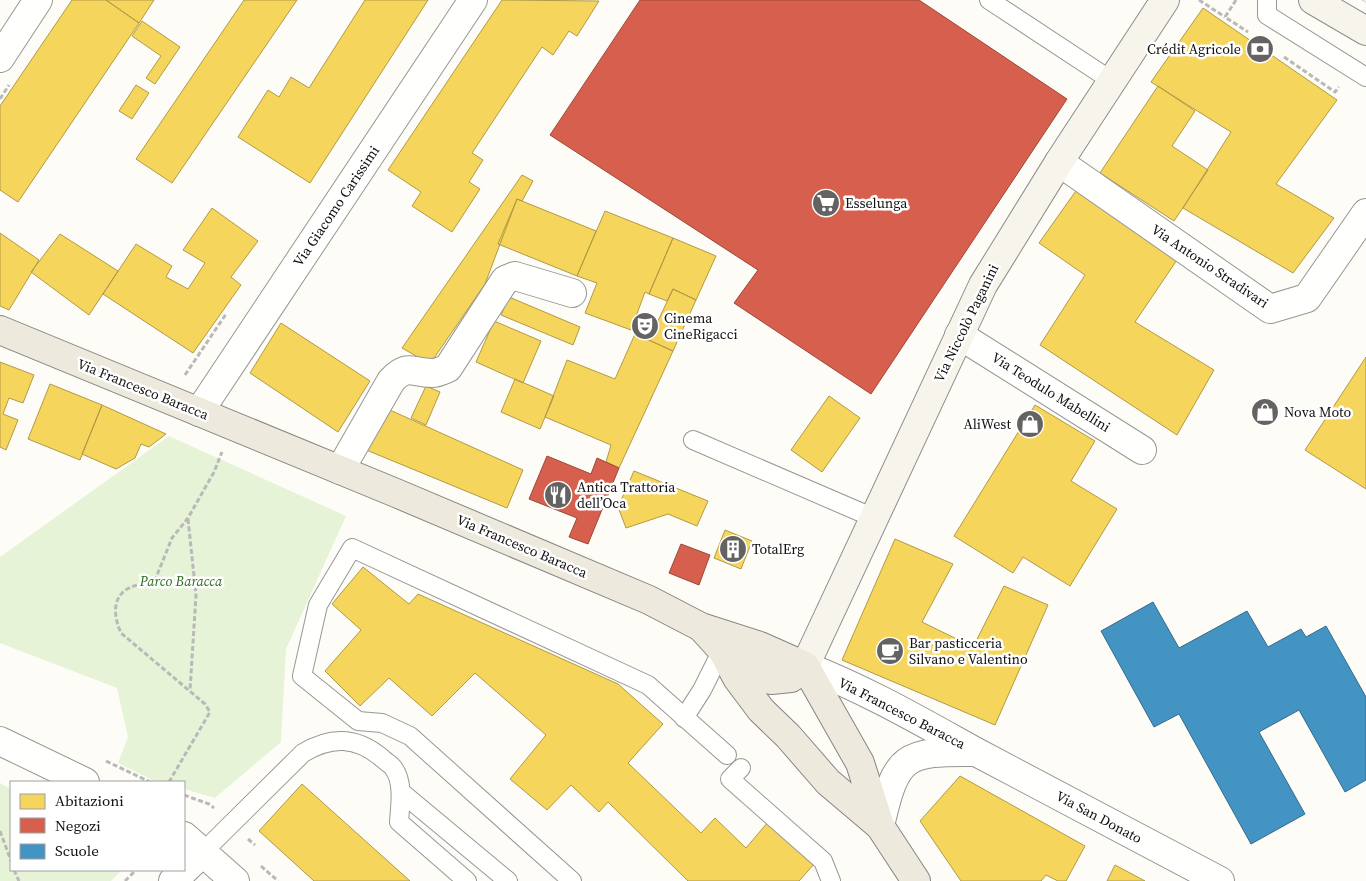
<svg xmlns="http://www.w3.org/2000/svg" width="1366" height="881" font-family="'Source Serif 4',serif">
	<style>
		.green { fill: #e7f3d7 }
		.homes { fill: #f6d55c; stroke: #b19a46 }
		.shops { fill: #d6604d; stroke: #9b483b }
		.schools { fill: #4393c3; stroke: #346c8e }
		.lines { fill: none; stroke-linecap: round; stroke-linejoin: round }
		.lane-casing { stroke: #979795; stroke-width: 20 }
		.street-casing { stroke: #979795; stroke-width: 30 }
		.secondary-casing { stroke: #8e8d8b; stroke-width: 30 }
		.primary-casing { stroke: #858482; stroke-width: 30 }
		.path { stroke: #b9b9b8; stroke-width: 3; stroke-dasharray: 5 2.5; stroke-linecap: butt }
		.lane { stroke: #fffffe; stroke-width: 18 }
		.street { stroke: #fffffe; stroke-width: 28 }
		.secondary { stroke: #f6f4eb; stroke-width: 28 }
		.primary { stroke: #ede9dc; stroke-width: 28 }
		.tram { stroke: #d9c6c7; stroke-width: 1 }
		.labels { text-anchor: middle; stroke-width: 5; stroke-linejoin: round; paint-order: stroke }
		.poi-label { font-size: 14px; fill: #111; stroke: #fff; text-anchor: start }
		.street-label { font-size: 14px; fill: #111; stroke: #fff }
		.park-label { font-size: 14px; font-style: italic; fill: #2f6b1f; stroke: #fff }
	</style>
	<rect width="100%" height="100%" fill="#fdfcf7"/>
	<path class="green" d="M169,436L346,516L286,649L281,742L215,798L184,789V782H156L118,763L128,737L117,688L0,643V557Z
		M0,783L11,789V870H122L111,881H0Z"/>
	<path class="homes" d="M72,0H106L139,23L18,202L0,190V106Z
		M106,0H154L139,23Z
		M244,0H297L172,183L136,159Z
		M365,0H428L310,183L238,137L268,90L279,97L291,77L309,88Z
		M502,0L599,1L577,36L569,31L553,55L542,47L472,153L483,160L469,182L480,189L452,232L412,206L421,192L388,170Z
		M1203,8L1337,100L1276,184L1334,218L1293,273L1183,208L1231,132L1151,82Z
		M142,21L180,47L155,84L146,78L161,56L132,36Z
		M136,85L149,93L132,119L119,111Z
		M1158,86L1195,111L1172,146L1208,170L1174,221L1100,173Z
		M522,175L533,181L522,201L517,199L485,284L430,364L402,348Z
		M1078,188L1179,257L1135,322L1214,370L1177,435L1040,345L1085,275L1039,243Z
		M517,199L596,231L577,276L498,244Z
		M212,208L258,241L231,277L241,285L193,353L103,294L136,244L172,266L166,277L188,289L205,263L183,250Z
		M605,211L673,238L649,294L645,292L631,330L585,313L597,283L577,276Z
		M0,233L39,260L9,310L0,306Z
		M60,234L118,271L89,315L31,272Z
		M673,238L716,256L696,300L673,289L667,301L649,294Z
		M673,289L696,300L673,351L649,340Z
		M509,297L580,327L573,345L501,315Z
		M494,321L541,341L523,383L476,362Z
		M281,323L370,381L338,432L250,373Z
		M635,334L673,351L619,468L606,462L611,445L545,417L567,360L615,379Z
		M1366,357V489L1305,450Z
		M0,362L34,375L23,403L9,398L3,414L18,420L6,450L0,447Z
		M515,379L554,396L540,429L501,412Z
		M50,384L102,405L80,460L28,439Z
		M426,386L440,392L426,425L411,418Z
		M829,396L860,418L822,472L791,450Z
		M102,405L166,434L149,447L141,444L135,458L116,469L82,454Z
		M1035,405L1095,441L1071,481L1117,509L1070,586L1023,557L1013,573L954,536Z
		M381,406L523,470L507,508L359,447Z
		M634,471L708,501L697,526L668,514L626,528L618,507Z
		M725,530L752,541L741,569L714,558Z
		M895,539L953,564L922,622L973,647L1004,586L1048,605L995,725L842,660Z
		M363,567L409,604L418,594L618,684L663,724L628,763L701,833L715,818L746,848L768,822L815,863L799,881H688L608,802L599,812L571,785L547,810L510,779L546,735L475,673L432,716L389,678L360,706L325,671L361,630L332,604Z
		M960,776L1085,846L1066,881H1058L1046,875L1041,881H961L920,821Z
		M302,784L410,881H314L259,831Z
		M1115,865L1145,881H1107Z"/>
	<path class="shops" d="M640,0H919L1067,99L871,394L734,303L758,270L550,135Z
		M547,456L591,474L597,458L619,468L588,544L569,537L577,518L529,499Z
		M681,544L710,555L699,585L669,573Z"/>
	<path class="schools" d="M1153,602L1179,648L1247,611L1268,647L1301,629L1306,637L1326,626L1366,697V780L1345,792L1299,710L1259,732L1305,814L1251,844L1179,714L1154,727L1101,631Z"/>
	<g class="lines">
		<g class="lane-casing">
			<path id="lane" d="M989,0L1112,81
				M1267,0V15L1366,77
				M693,440L874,518
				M684,718L702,690L722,650
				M741,768L730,779L823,861L831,881
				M401,792L508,881
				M202,853L303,753C331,736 357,736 383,759C386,762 392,765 394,769C404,783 400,806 399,822L467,881
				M572,881L410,736L382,723L358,721L302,676L318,605L352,548L648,685L727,755"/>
		</g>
		<g class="street-casing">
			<path id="street" d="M0,58L38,0
				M1059,162L1270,309L1307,298L1366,213
				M959,335L1142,450
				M199,412L473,0
				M340,470L391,381C408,363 411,373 432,373C438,373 443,370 448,368L505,280L515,276L572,293
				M805,666C867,690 920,721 978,753C1058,796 1139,838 1220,881
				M0,741L85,782
				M880,826C896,755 904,751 976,752
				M184,836L235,881
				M173,881L202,853"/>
		</g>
		<g class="secondary-casing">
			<path id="secondary" d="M1313,0L1366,31
				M805,666L983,285L1059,162L1165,0"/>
		</g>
		<g class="primary-casing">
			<path id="primary" d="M0,330L396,493L649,600L701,627L760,646L805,666L860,763L880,826
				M701,627L722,650L737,678L761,710L788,736L828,782L880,826L916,881
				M724,651L771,680L791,678L805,666"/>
		</g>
		<path class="path" d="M1199,0L1225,17
			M1236,0L1225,17L1248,32
			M1284,57L1335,92L1339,87
			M0,99L9,85
			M185,375L226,314
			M188,519L196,595L190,690
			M106,761L150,782
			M169,782L210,712L205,704L121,633C114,618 111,597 129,588C137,584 146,584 155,580L172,538L188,518L214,472L222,452
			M184,795L209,804L214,808
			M0,831L11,861
			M248,839L255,845
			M261,866L278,881
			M14,870L19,881
			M125,881L136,870"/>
		<use href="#lane" class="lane"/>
		<use href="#street" class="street"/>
		<use href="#secondary" class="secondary"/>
		<use href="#primary" class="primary"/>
		<path class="tram" d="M1362,0L1366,2"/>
	</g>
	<defs>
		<g id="bank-disc" transform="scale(1.4375)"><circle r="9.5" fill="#646362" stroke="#fff"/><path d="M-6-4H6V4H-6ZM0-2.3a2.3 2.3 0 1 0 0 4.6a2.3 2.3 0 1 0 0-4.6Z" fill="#fff"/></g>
		<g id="supermarket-disc" transform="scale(1.4375)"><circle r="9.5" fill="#646362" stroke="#fff"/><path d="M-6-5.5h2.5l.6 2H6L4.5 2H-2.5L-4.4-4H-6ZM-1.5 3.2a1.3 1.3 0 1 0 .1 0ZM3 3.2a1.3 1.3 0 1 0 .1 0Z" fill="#fff"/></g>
		<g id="theatre-disc" transform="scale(1.4375)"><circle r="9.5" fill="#646362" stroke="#fff"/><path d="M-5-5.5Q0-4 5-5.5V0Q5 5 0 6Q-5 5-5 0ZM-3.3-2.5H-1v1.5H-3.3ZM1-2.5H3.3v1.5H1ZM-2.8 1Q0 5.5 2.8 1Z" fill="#fff"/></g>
		<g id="shop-disc" transform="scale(1.4375)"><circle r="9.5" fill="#646362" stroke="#fff"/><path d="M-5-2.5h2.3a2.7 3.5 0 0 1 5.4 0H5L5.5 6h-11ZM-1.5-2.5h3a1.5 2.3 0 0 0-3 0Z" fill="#fff"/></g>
		<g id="restaurant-disc" transform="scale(1.4375)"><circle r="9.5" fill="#646362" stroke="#fff"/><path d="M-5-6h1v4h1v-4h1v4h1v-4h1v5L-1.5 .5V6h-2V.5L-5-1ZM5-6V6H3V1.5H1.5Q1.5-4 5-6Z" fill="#fff"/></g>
		<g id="building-disc" transform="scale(1.4375)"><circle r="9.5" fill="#646362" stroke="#fff"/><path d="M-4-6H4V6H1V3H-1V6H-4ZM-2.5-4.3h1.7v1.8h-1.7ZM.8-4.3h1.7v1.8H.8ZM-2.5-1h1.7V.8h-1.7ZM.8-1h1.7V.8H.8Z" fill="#fff"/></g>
		<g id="cafe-disc" transform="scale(1.4375)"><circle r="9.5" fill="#646362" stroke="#fff"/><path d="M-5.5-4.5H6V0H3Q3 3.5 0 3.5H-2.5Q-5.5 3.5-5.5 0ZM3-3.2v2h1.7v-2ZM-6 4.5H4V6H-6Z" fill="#fff"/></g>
	</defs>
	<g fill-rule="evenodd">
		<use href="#bank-disc" x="1260" y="49"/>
		<use href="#supermarket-disc" x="826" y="203"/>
		<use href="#theatre-disc" x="645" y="326"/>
		<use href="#shop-disc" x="1265" y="412"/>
		<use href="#shop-disc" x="1030" y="424"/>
		<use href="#restaurant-disc" x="558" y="495"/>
		<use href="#building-disc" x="733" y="549"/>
		<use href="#cafe-disc" x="890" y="651"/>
	</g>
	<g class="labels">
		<g class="poi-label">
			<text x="1241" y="54" text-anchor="end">Crédit Agricole</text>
			<text x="845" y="208">Esselunga</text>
			<text x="664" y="323">Cinema<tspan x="664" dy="16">CineRigacci</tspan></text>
			<text x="1284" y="417">Nova Moto</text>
			<text x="1011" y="429" text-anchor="end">AliWest</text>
			<text x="577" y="492">Antica Trattoria<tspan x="577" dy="16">dell’Oca</tspan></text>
			<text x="752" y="554">TotalErg</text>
			<text x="909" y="648">Bar pasticceria<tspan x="909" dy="16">Silvano e Valentino</tspan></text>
		</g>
		<g class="street-label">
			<text transform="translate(336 206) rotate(-56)" y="5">Via Giacomo Carissimi</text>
			<text transform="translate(1210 266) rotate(34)" y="5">Via Antonio Stradivari</text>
			<text transform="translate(966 323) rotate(-64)" y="5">Via Niccolò Paganini</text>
			<text transform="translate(143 389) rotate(22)" y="5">Via Francesco Baracca</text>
			<text transform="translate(1051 392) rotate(32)" y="5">Via Teodulo Mabellini</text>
			<text transform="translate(522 546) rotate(23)" y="5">Via Francesco Baracca</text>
			<text transform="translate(902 713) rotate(27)" y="5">Via Francesco Baracca</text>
			<text transform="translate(1099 817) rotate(28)" y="5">Via San Donato</text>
		</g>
		<g class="park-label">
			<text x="181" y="586">Parco Baracca</text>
		</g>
	</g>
	<rect x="10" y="781" width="175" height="90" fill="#ffffff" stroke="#a0a0a0"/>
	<rect x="20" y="794" width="25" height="15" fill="#f6d55c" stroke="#a0a0a0"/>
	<text x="55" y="806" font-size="15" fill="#111111">Abitazioni</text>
	<rect x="20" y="818" width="25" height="15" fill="#d6604d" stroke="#a0a0a0"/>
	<text x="55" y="831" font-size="15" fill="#111111">Negozi</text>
	<rect x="20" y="844" width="25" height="15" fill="#4393c3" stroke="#a0a0a0"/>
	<text x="55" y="856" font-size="15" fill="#111111">Scuole</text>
</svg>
